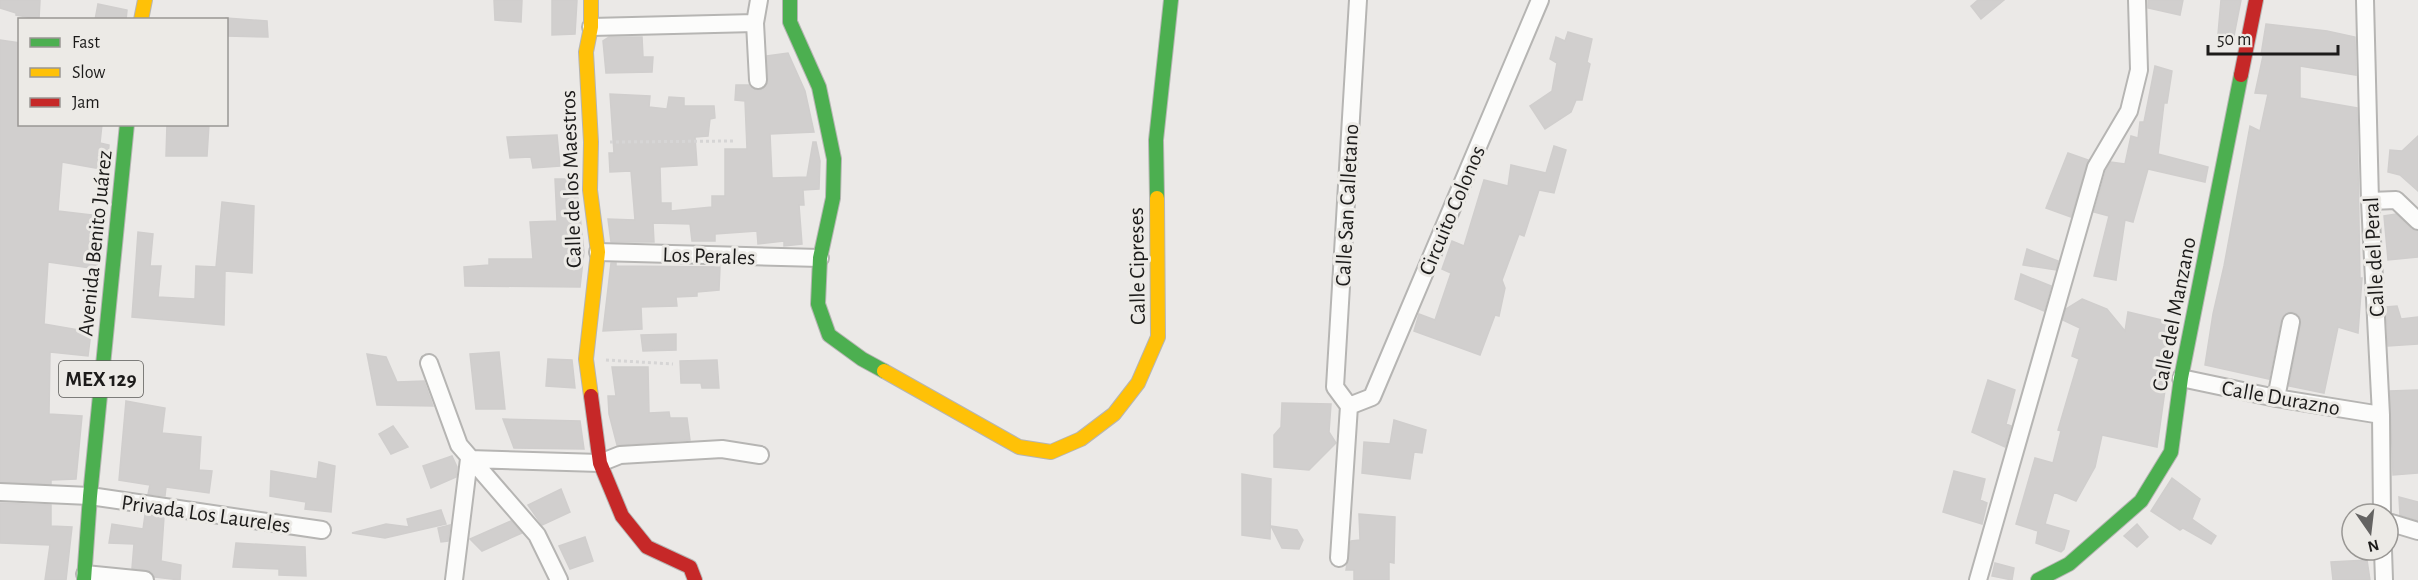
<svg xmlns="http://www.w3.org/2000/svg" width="2418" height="580" font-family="'Alegreya Sans',sans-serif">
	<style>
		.building { fill: #d1cfce; stroke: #d0cecd; stroke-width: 1.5 }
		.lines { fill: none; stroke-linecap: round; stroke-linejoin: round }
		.street-casing { stroke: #b6b5b3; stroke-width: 20 }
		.fast-casing { stroke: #b6b5b3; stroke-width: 16 }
		.slow-casing { stroke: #b6b5b3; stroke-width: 16 }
		.jam-casing { stroke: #b6b5b3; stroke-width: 16 }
		.path { stroke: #d6d5d5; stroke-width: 3; stroke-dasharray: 3 3; stroke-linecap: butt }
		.street { stroke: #fcfcfb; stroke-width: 16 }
		.fast { stroke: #4caf50; stroke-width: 14 }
		.slow { stroke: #ffc107; stroke-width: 14 }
		.jam { stroke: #c62828; stroke-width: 14 }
		.labels { text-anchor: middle; stroke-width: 6; stroke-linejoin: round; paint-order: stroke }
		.shield { fill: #eceae6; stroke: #5a5957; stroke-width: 1.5 }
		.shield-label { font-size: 21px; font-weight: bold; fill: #1c1b1a }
		.street-label { font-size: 22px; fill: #1c1b1a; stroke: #eceae6 }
	</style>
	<rect width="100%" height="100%" fill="#ebe9e7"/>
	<path class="building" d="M0,0H40L39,19L16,15V13L0,8Z
		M494,0H522L521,22L495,20Z
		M552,0H577L575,34L552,35Z
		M1978,0H2004L1981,19L1971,6Z
		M2148,0H2183L2180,15L2148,8Z
		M2221,0H2241L2234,36L2218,34Z
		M98,4L127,10L126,20H95Z
		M226,18L267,21L268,37L226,36Z
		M2266,24L2327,31L2355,37L2356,75L2300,66V98L2357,108L2360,278H2362L2358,333L2338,327L2324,393L2289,386L2301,323L2298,315L2294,312H2287L2281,319L2269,379L2205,365L2213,314L2224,266L2250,126L2260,131L2268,94L2255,93L2263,56L2261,55Z
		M1568,32L1592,39L1587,62L1590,64L1582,100H1576L1571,112L1545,129L1530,106L1552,91L1557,63L1550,59L1556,37L1565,41Z
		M609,37H642L643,57H653L652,72L606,73L603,41Z
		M0,40L20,43V124H102L100,143L109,145L107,170L62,162L58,211L100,216L97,269L48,262L44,324L91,332L88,356L50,352L49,414L82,416L76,479L51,480V484L0,482Z
		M788,53L805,91L814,132L770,134L772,178L807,177L813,142H816L820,161L819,189L803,190L804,205H799L802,244L784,246V241L758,244L757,231L715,234V241H692L690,224L653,223L654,242H611L608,219L635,220L631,171L610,172L609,153H614L610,94L650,96L649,107L667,109L669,97L684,98V106H714L715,118L710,119L708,136L695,137L697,165L660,167L661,203H671V211L712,207V196H725V149H747L745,101L735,100L736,85H749L758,90L763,89L768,80L767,56Z
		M2155,66L2172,71L2167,103H2164L2158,154L2208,167L2205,182L2148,169L2133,222L2125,220L2116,280L2094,276L2109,216L2094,212L2106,171L2111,162L2125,164L2131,136L2138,138L2140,122H2144Z
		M167,124H209L207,156H166Z
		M557,135L560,166L533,168L531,157L510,158L507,137Z
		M2418,136V191L2400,175L2388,172L2390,150L2402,151Z
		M1554,146L1566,150L1554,193L1539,190L1524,236L1519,234L1502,280L1505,288L1499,316L1495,315L1480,355L1414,331L1419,314L1435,320L1451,273L1442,269L1452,241L1464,246L1484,180L1508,186L1511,165L1546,173Z
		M2068,153L2088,160L2071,217L2046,208Z
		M555,179H576L584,252L580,287L465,286L464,267L489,265V259H533L530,222L557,221Z
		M222,202L254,206L252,273L225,271L224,325L132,317L138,232L153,234L150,266H161L158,297L195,299L196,266L216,267Z
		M2396,214L2411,229L2418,231V257L2388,260L2384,216Z
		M2027,249L2058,261L2056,270L2023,265Z
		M611,263H616V266L720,267L719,290L697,292V296L676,297L677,306L641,307L642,329L603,331Z
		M2021,274L2051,286L2044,311L2015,299Z
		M2082,299L2107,309L2125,331L2128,312L2174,323L2176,330L2167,376L2157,447L2102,435L2095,467L2076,501L2054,492L2045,524L2069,531L2064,549L2061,552L2036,543L2038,531L2016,524L2035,458L2053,463L2061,431L2058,430L2079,359L2072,356L2080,328L2063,320L2066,309Z
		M2397,306L2401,319L2418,317V344L2388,346L2386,307Z
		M676,334V350L643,351L641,335Z
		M499,352L505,409H476L470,354Z
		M367,354L386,357L397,382L424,381L433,406L377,405Z
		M548,359L572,360L575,388L546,386Z
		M717,360L719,388H702L701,383H681L680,361Z
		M612,367H648L649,413L669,412L670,418H687L690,440L617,445L609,414L608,396H616Z
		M1988,380L2015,390L2006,424L2011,426L2005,447L1972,432Z
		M2418,390V473L2393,475L2390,391Z
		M126,401L165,408L162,433L201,437L199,470L212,471L209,493L166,487L165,496L148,494L150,485L119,480Z
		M1282,403L1331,404L1329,432L1336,443L1309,470L1274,467V435L1281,427Z
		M503,419L580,421L584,449L514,448Z
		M1394,420L1426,430L1422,453L1414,452L1410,479L1362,473L1364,442L1390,444Z
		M393,426L408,447L391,454L379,434Z
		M452,456L457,467L456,477L431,488L423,466Z
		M319,462L335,466L331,512L305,509L306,502L270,496L271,471L317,479Z
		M1954,471L1985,479L1980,500L1987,503L1982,524L1943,512Z
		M1242,474L1271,479L1270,539L1242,535Z
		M2172,478L2200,499L2192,519L2216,536L2211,544L2183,528L2180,530L2151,511Z
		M561,489L570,512L542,525L528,505Z
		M2399,497L2418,502V520L2400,515Z
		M0,503L51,505V526L72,527L66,580H45L50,545L0,543Z
		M441,510L446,524L385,538L352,533L386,524L409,527L407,519Z
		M1359,514L1395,517L1394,563L1389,562V580H1354V570H1346L1351,541L1360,540Z
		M145,515L164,517L161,561L181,565L180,580L155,577L151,571L132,568L134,544L109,543L112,524L143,529Z
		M511,521L522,533L482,551L470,539Z
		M2137,524L2148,537L2137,547L2124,536Z
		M450,525L448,541L441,542L438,528Z
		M1271,526L1297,530L1303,540L1299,549L1282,548Z
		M585,537L593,561L570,569L559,546Z
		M236,543L305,547L306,576L279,575V569L233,567Z
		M2367,560L2370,580H2333L2331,562Z
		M1995,563L2014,568L2012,580L1992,576Z"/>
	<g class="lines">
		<g class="street-casing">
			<path id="street" d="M2365,0L2370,201L2381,415L2382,514
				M591,27L755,23
				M758,80L755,23L759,0
				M2370,201L2396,200L2418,221
				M598,252L820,258
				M429,363L459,445L537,535L559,580
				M2181,378L2276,398L2381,415
				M2276,398L2291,322
				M1349,406L1372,397L1540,0
				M1349,406L1335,387L1358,0
				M469,459L600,463L620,455L722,449L760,455
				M0,492L90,496L322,530
				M2388,522L2418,531
				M2383,550L2384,580
				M1339,558L1349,406
				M85,574L145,580
				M454,580L469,459
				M1978,580L2096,167L2129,111L2139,70L2137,0"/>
		</g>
		<g class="fast-casing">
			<path id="fast" d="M790,0V22L819,87L834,159L833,198L820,258L818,304L829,335L862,359L884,371
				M1157,198L1156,140L1171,0
				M84,580L90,496L127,124
				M2038,580L2069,564L2141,501L2171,452L2181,378L2241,75"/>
		</g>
		<g class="slow-casing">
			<path id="slow" d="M141,20L145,0
				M884,371L1019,447L1051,452L1081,439L1114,414L1138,383L1158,337L1157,198
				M591,396L586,359L598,252L590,190L591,142L586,52L591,27V0"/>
		</g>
		<g class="jam-casing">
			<path id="jam" d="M2241,75L2256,0
				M591,396L600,463L622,516L647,547L690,567L695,580"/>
		</g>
		<path class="path" d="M610,142L733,141
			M606,360L673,364"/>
		<use href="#street" class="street"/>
		<use href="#fast" class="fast"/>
		<use href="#slow" class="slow"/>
		<use href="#jam" class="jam"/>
	</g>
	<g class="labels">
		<rect class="shield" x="59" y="361" width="84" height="36" rx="4.5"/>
		<g class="shield-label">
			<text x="101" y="386">MEX 129</text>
		</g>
		<g class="street-label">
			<text transform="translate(570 179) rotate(-92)" y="8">Calle de los Maestros</text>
			<text transform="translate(1346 205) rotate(-87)" y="8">Calle San Calletano</text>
			<text transform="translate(1451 210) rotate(-67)" y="8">Circuito Colonos</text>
			<text transform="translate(94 243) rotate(-84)" y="8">Avenida Benito Juárez</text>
			<text transform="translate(709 255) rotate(2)" y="8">Los Perales</text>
			<text transform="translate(2373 257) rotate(-93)" y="8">Calle del Peral</text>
			<text transform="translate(1136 266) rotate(-91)" y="8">Calle Cipreses</text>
			<text transform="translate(2173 314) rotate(-79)" y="8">Calle del Manzano</text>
			<text transform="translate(2281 397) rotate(10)" y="8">Calle Durazno</text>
			<text transform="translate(206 513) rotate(8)" y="8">Privada Los Laureles</text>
		</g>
	</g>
	<rect x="18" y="18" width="210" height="108" fill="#eceae6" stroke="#999794" stroke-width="1.5"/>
	<rect x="30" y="38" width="30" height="9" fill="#4caf50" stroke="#999794" stroke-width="1.5"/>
	<text x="72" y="48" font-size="18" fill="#1c1b1a">Fast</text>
	<rect x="30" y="68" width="30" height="9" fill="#ffc107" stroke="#999794" stroke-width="1.5"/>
	<text x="72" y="78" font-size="18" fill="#1c1b1a">Slow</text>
	<rect x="30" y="98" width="30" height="9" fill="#c62828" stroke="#999794" stroke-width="1.5"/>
	<text x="72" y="108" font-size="18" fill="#1c1b1a">Jam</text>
	<g transform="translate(2370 532) rotate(166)"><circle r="28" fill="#eceae6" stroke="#999794" stroke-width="1.5"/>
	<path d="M0-4.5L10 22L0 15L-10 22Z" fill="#646362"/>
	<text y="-9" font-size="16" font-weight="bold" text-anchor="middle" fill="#1c1b1a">N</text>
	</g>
	<path d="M2208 45v9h130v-9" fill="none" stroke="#1c1b1a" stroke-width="3"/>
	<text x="2217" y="45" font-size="18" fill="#1c1b1a" stroke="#eceae6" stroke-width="4.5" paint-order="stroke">50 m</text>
</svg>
